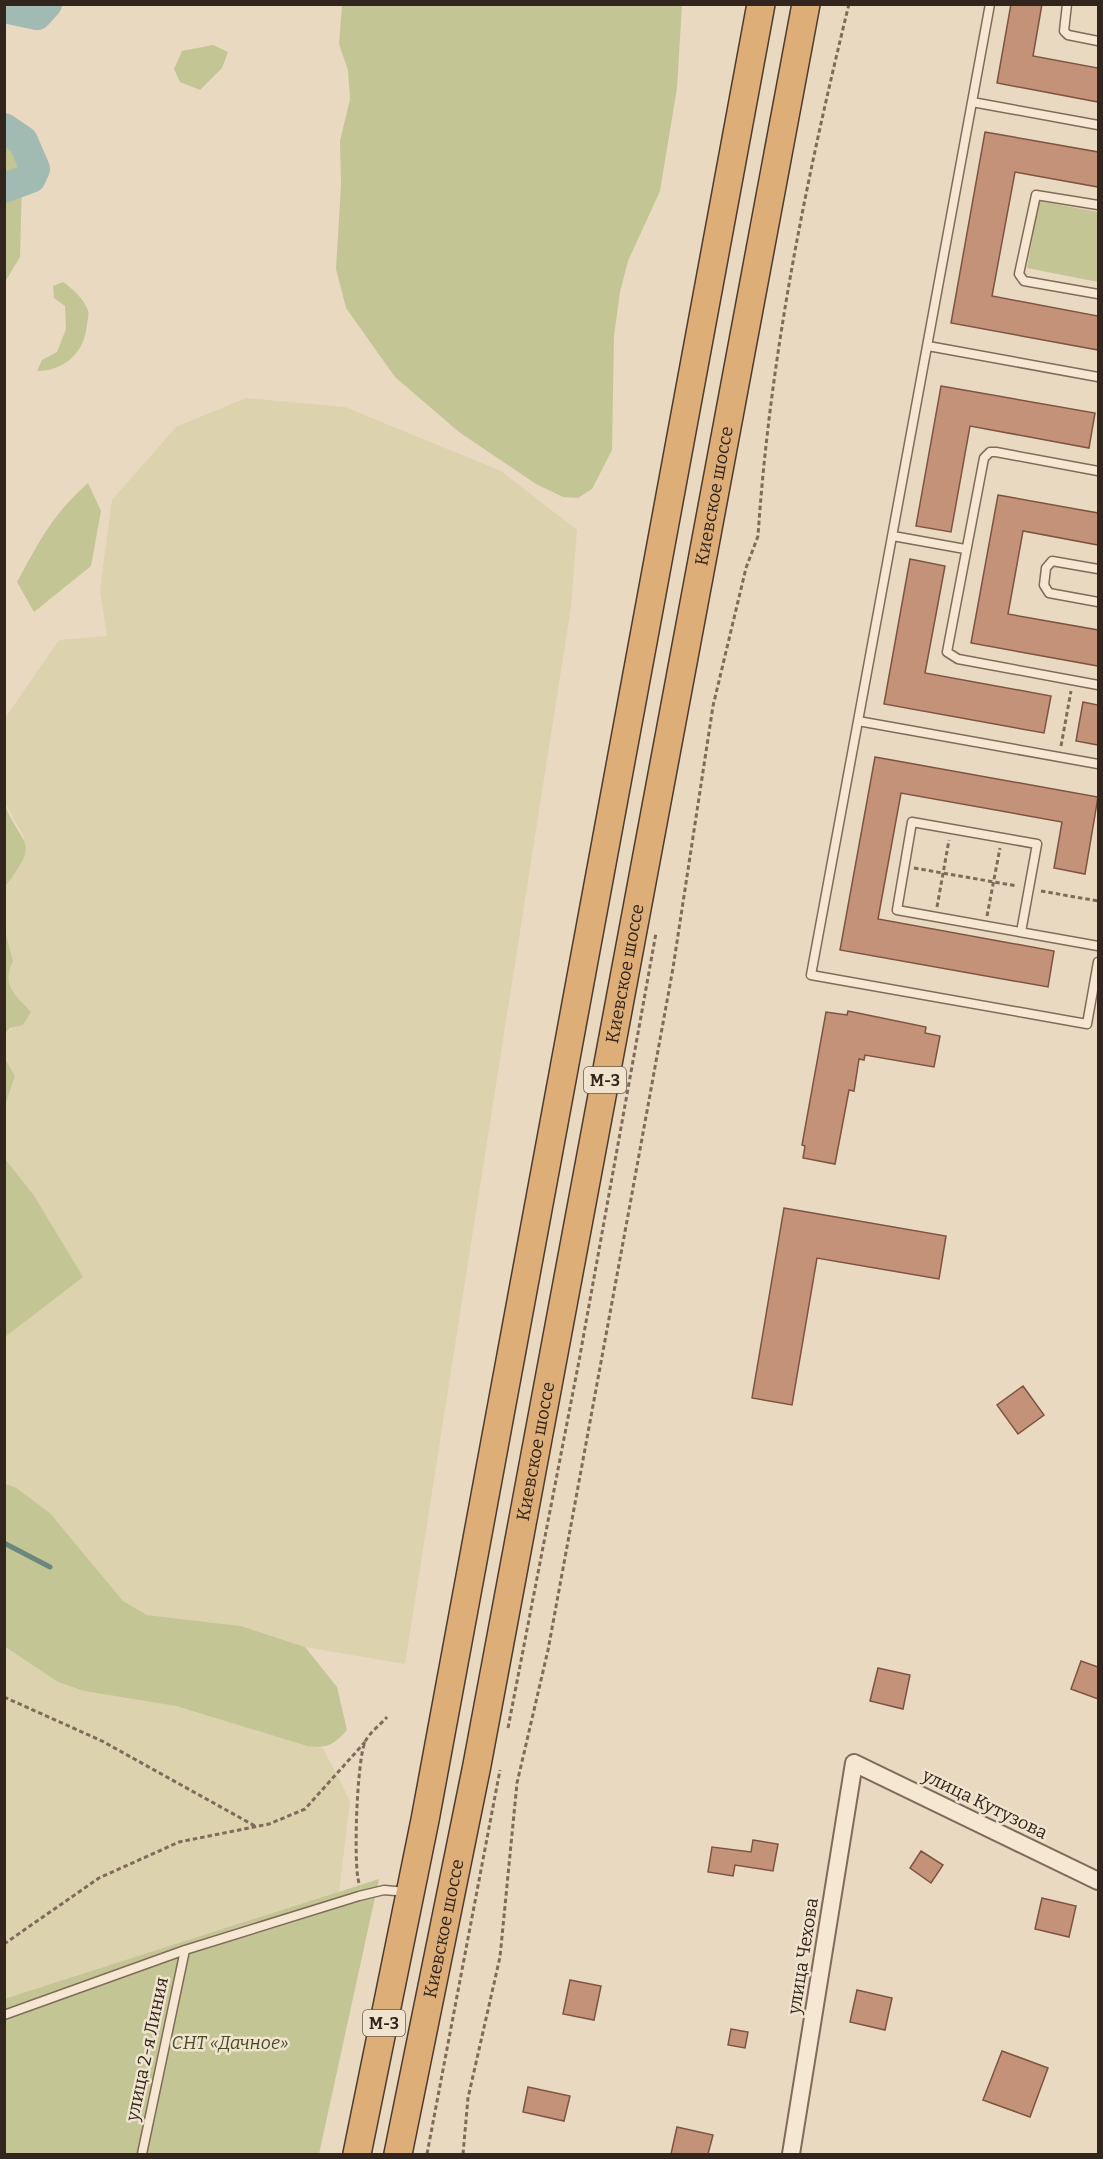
<svg xmlns="http://www.w3.org/2000/svg" width="1103" height="2159" font-family="Bitter,serif">
	<style>
		.farmland { fill: #ddd2ae }
		.green { fill: #c4c595 }
		.lines { fill: none; stroke-linecap: round; stroke-linejoin: round }
		.stream { stroke: #6b887e; stroke-width: 5 }
		.river { stroke: #a2bbb2; stroke-width: 30 }
		.building { fill: #c49279; stroke: #7d5442; stroke-width: 1.5 }
		.service-casing { stroke: #806b5a; stroke-width: 11 }
		.minor-casing { stroke: #806b5a; stroke-width: 20 }
		.trunk-casing { stroke: #4e3a2e; stroke-width: 30 }
		.path { stroke: #806b5a; stroke-width: 3; stroke-dasharray: 4.5 3; stroke-linecap: butt }
		.service { stroke: #f5e7d2; stroke-width: 8 }
		.minor { stroke: #f5e7d2; stroke-width: 16 }
		.trunk { stroke: #deae78; stroke-width: 27 }
		.labels { text-anchor: middle; stroke-width: 5; stroke-linejoin: round; paint-order: stroke }
		.shield { fill: #f1e4cf; stroke: #6b5e52; stroke-width: 1.5 }
		.shield-label { font-size: 16px; font-weight: bold; fill: #31251d }
		.street-label { font-size: 18px; fill: #31251d; stroke: #f1e4cf }
		.park-label { font-size: 18px; font-style: italic; fill: #454c25; stroke: #f1e4cf }
	</style>
	<rect width="100%" height="100%" fill="#e9d9c0"/>
	<path class="farmland" d="M246,398L345,407L501,471L577,530L571,607L405,1664L305,1647L241,1626L147,1615L123,1601L50,1513L15,1487L5,1484L4,1105L15,1076L5,1056V1034L30,1013L10,989L7,974L13,961L5,930V887L22,863L24,837L5,803V718L59,640L107,636L100,590L112,500L176,427Z
		M4,1647L58,1682L84,1691L176,1706L307,1746L323,1748L350,1801L339,1893L5,1999Z"/>
	<path class="green" d="M5,4H47V5L37,15L5,8Z
		M342,5H682L677,88L660,191L628,261L620,292L614,336L612,450L592,489L578,498L563,497L536,484L459,432L395,377L346,308L336,269L341,185L340,141L350,99L348,70L339,44Z
		M213,45L228,52L222,68L200,90L180,82L174,69L182,51Z
		M5,128L23,141L35,169L31,178L22,183L20,257L5,282Z
		M1039,201L1098,212V282L1027,268Z
		M63,282C73,289 83,298 88,310C89,314 88,320 87,324C85,352 65,371 37,371L42,360L57,352L66,329L65,306L54,298L53,286Z
		M88,483L101,511L91,566L34,612L17,582C40,540 52,515 88,483Z
		M4,803C22,849 42,838 5,887Z
		M5,930L13,961C1,986 15,994 31,1012L23,1025L10,1028L5,1034Z
		M4,1056L15,1076L5,1105H4Z
		M5,1159L33,1194L83,1277L5,1337Z
		M5,1484L15,1487L50,1513L123,1601L147,1615L241,1626L305,1647L337,1687L347,1730C334,1745 326,1749 307,1746L176,1706L84,1691L58,1682L5,1647Z
		M379,1879L319,2154H5L4,1999Z"/>
	<g class="lines">
		<path class="stream" d="M4,1543L50,1567"/>
		<path class="river" d="M4,8L37,15L47,4
			M4,128L23,141L35,169L31,178L4,188"/>
	</g>
	<path class="building" d="M1011,4H1042L1033,56L1098,68V102L997,83Z
		M985,132L1098,152V187L1015,172L992,296L1098,316V350L951,323Z
		M941,386L1095,413L1089,448L970,426L951,532L916,526Z
		M998,495L1098,513V545L1023,531L1008,614L1098,630V666L971,643Z
		M910,559L945,566L925,673L1051,696L1044,733L884,704Z
		M1083,702L1098,705V745L1076,741Z
		M875,757L1098,797L1085,874L1054,868L1062,822L901,793L878,919L1054,951L1048,987L840,950Z
		M848,1011L926,1027L925,1033L940,1036L934,1067L865,1055L864,1060L859,1059L854,1091L849,1090L835,1164L803,1158L805,1146L802,1145L826,1012L847,1015Z
		M784,1208L946,1236L939,1279L817,1258L792,1405L752,1398Z
		M1023,1386L1044,1415L1018,1434L997,1405Z
		M1081,1661L1098,1667V1699L1071,1689Z
		M878,1668L910,1675L903,1709L870,1701Z
		M753,1840L778,1844L773,1871L735,1865L733,1876L708,1872L712,1847L751,1852Z
		M921,1851L943,1865L931,1883L910,1868Z
		M1042,1898L1076,1906L1069,1937L1035,1929Z
		M570,1980L601,1986L594,2020L563,2014Z
		M857,1990L892,1998L885,2030L850,2022Z
		M731,2029L748,2032L745,2048L728,2045Z
		M1002,2051L1048,2068L1030,2117L983,2100Z
		M528,2087L570,2096L564,2121L523,2112Z
		M677,2127L713,2135L708,2154H671Z"/>
	<g class="lines">
		<g class="service-casing">
			<path id="service" d="M990,4L972,102L1098,125
				M1067,4L1064,31L1068,35L1098,41
				M972,102L858,721L1098,764
				M1098,205L1036,195L1019,274L1024,281L1098,294
				M928,346L1098,377
				M1098,471L996,452H990L984,458L947,652L958,659L1098,685
				M893,536L965,549
				M1098,569L1052,561L1046,568L1044,585L1049,593L1098,602
				M858,721L811,975L1087,1024L1098,962
				M1021,932L1037,844L912,822L897,910C964,922 1031,934 1098,946
				M4,2015L185,1950L359,1896L384,1890L407,1892
				M142,2154L185,1950"/>
		</g>
		<g class="minor-casing">
			<path id="minor" d="M791,2154L854,1763L1098,1881"/>
		</g>
		<g class="trunk-casing">
			<g id="trunk">
				<path d="M357,2154L425,1820L761,4"/>
				<path id="s1" d="M398,2154L477,1765L806,4"/>
			</g>
		</g>
		<path class="path" d="M1061,746L1071,691
			M914,868L1017,886
			M1041,891L1098,901
			M937,907L949,840
			M987,916L1000,848
			M4,1697L102,1741L255,1826
			M508,1728L579,1361L656,933
			M359,1883C353,1865 357,1760 365,1742C369,1733 380,1725 387,1717
			M4,1944L99,1878L179,1842L269,1824L305,1809L365,1742
			M427,2154L500,1770
			M463,2154L468,2098L500,1957L517,1783L548,1650L631,1199L673,968L713,706L746,568L758,536C770,356 806,179 849,4"/>
		<use href="#service" class="service"/>
		<use href="#minor" class="minor"/>
		<use href="#trunk" class="trunk"/>
	</g>
	<g class="labels">
		<g class="shield">
			<rect x="584" y="1067" width="42" height="26" rx="4.5"/>
			<rect x="363" y="2010" width="42" height="26" rx="4.5"/>
		</g>
		<g class="shield-label">
			<text x="605" y="1086">М-3</text>
			<text x="384" y="2029">М-3</text>
		</g>
		<g class="street-label">
			<text dy="6" stroke="none"><textPath href="#s1" startOffset="1688">Киевское шоссе</textPath></text>
			<text dy="6" stroke="none"><textPath href="#s1" startOffset="1202">Киевское шоссе</textPath></text>
			<text dy="6" stroke="none"><textPath href="#s1" startOffset="716">Киевское шоссе</textPath></text>
			<text transform="translate(985 1804) rotate(26)" y="6">улица Кутузова</text>
			<text dy="6" stroke="none"><textPath href="#s1" startOffset="230">Киевское шоссе</textPath></text>
			<text transform="translate(803 1956) rotate(-81)" y="6">улица Чехова</text>
			<text transform="translate(147 2049) rotate(-78)" y="6">улица 2-я Линия</text>
		</g>
		<g class="park-label">
			<text x="230" y="2049">СНТ «Дачное»</text>
		</g>
	</g>
	<rect width="1103" height="2159" fill="none" stroke="#31251d" stroke-width="12"/>
</svg>
